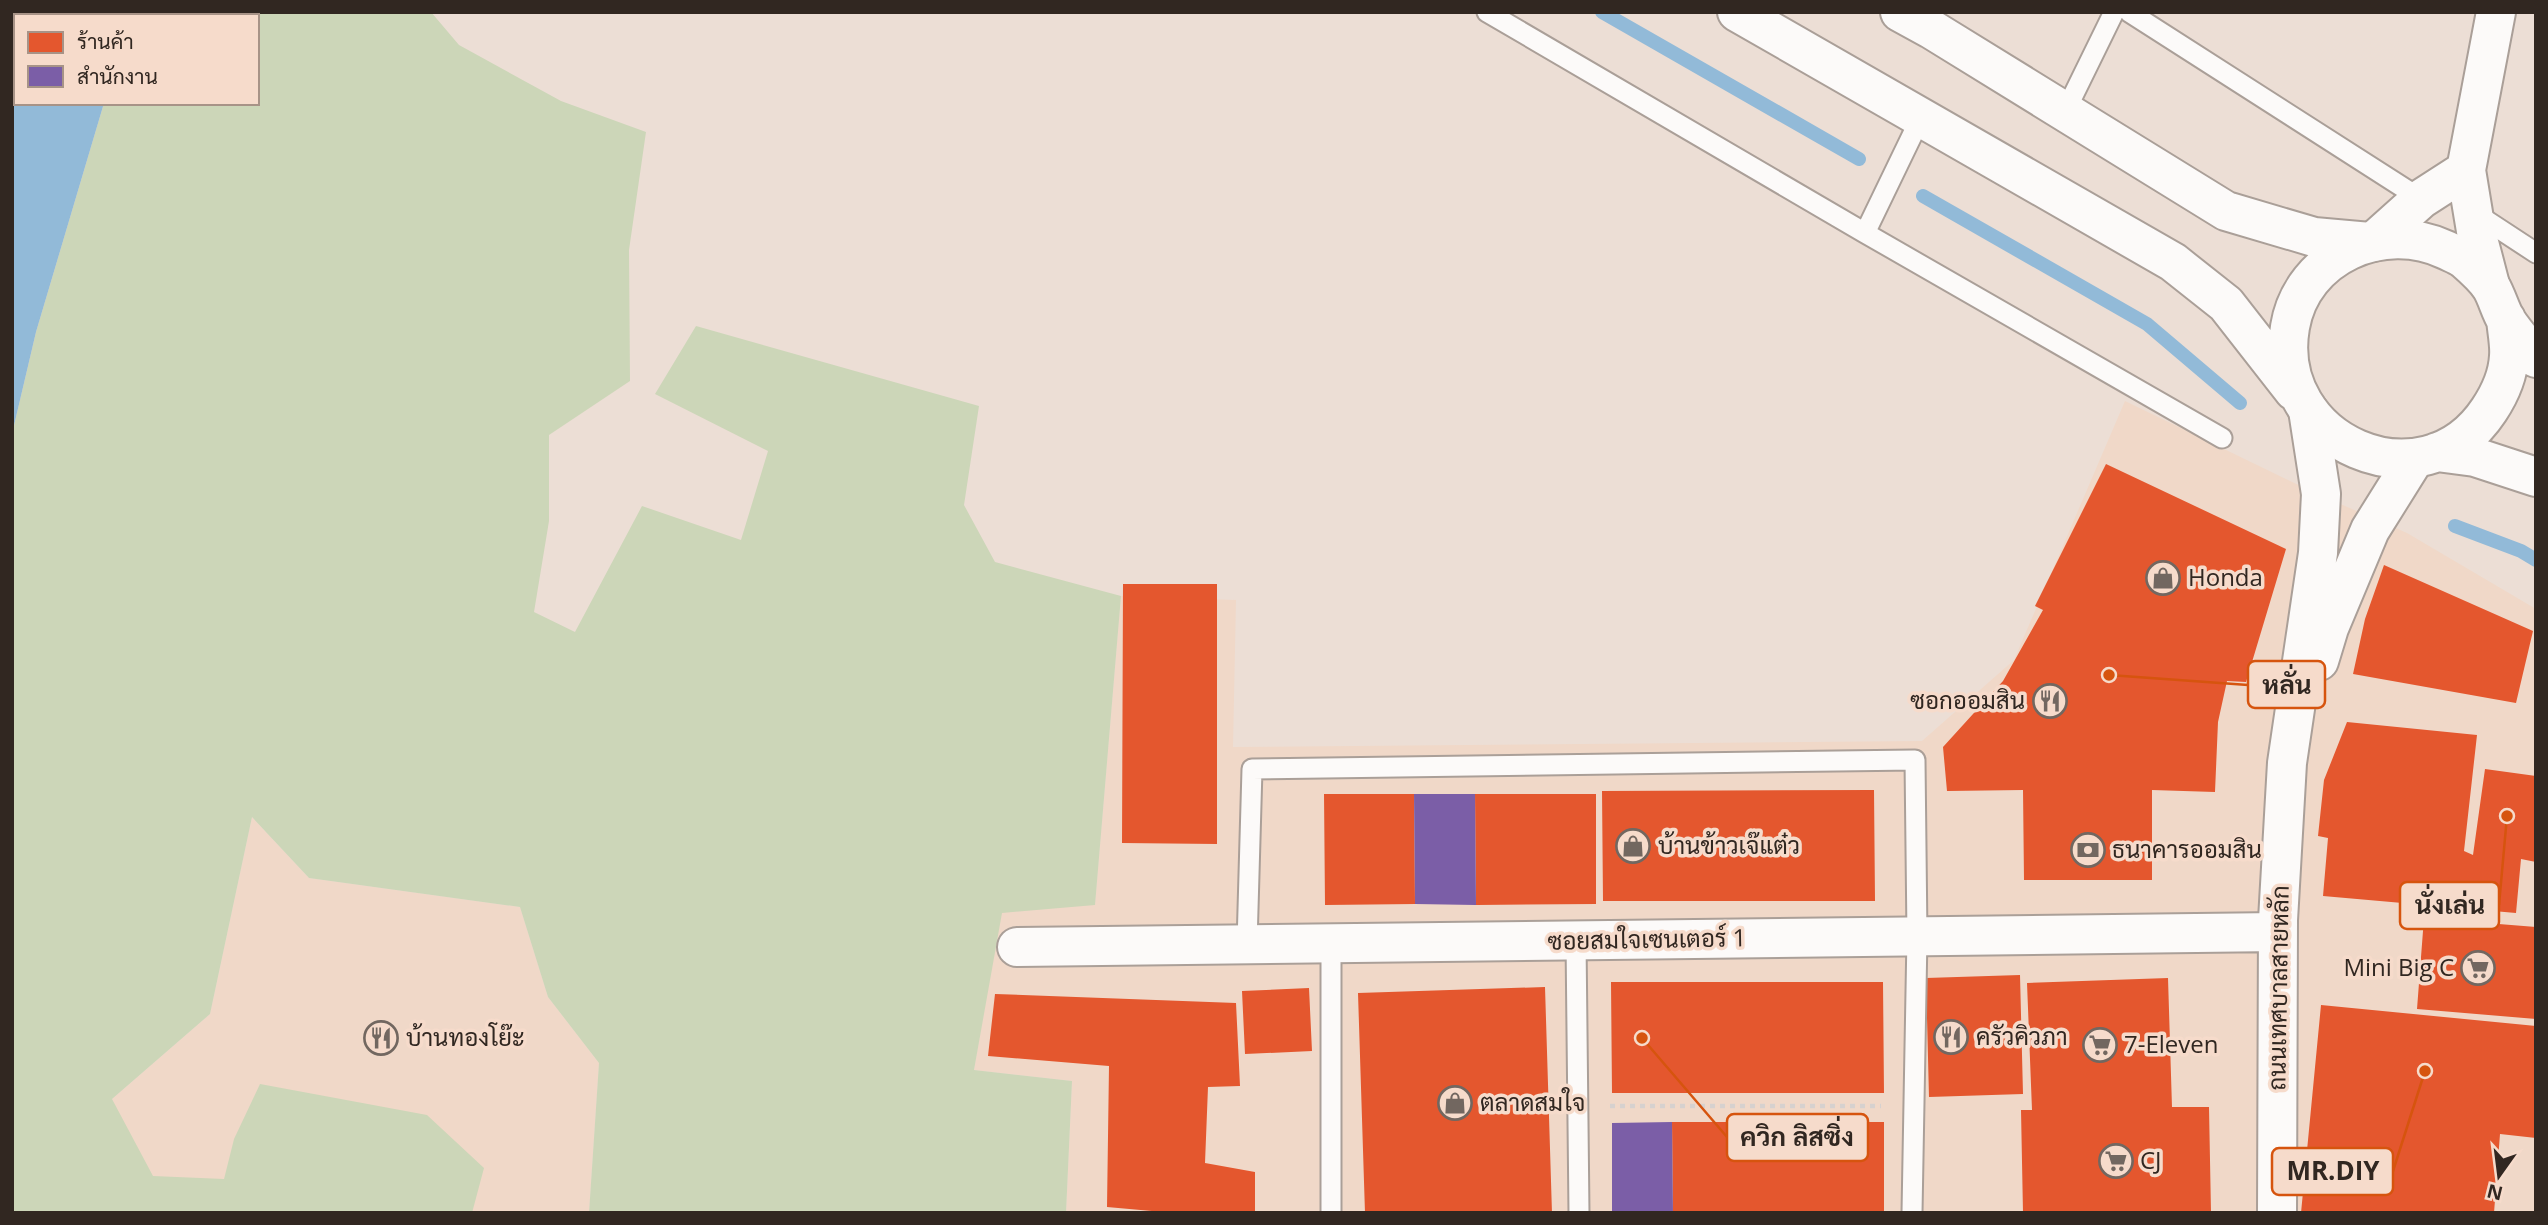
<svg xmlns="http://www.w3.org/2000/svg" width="2548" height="1225" font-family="'Open Sans',Sarabun,sans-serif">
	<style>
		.built { fill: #f0d8c8 }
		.green { fill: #ccd6b8 }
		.water { fill: #92bad8 }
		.shops { fill: #e4572e }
		.offices { fill: #7b5ea7 }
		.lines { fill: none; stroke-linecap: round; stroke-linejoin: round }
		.stream { stroke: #92bad8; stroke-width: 14 }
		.service-casing { stroke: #aa9f98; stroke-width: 23 }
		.minor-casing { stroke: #aa9f98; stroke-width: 42 }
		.secondary-casing { stroke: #aa9f98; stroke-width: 42 }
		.path { stroke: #d6d1cf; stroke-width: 4.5; stroke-dasharray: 5 5; stroke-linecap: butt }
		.service { stroke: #fcfaf9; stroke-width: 19 }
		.minor { stroke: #fcfaf9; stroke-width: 38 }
		.secondary { stroke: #fcfaf9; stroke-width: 38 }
		.labels { text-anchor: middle; stroke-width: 7; stroke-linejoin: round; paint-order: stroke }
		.poi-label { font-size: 24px; fill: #312721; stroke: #f6dbcb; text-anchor: start }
		.street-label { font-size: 24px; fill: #312721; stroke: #f6dbcb }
		.leader { fill: none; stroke: #d6540e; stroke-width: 2.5 }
		.callout-dot { fill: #d6540e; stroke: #f6dbcb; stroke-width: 2.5 }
		.callout { fill: #f6dbcb; stroke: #d6540e; stroke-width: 2.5 }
		.callout-label { font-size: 26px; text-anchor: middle; font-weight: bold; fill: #312721 }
	</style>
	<rect width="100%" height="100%" fill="#ecded5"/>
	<path class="built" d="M2125,401L2313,492L2407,533L2536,609V1213H1066L1072,1081L974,1070L1001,912L1095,904L1121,596L1236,600L1233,747L1922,741L2014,660Z
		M252,817L309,878L520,907L548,997L599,1063L589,1213H161L112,1099L210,1014Z"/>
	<path class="green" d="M134,12H431L459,45L561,101L646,132L629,250L630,381L549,435V521L534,612L575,632L642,506L741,540L768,451L655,394L696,326L979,406L964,505L995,562L1121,596L1095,905L1002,913L974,1070L1072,1081L1066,1213H589L599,1063L548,997L520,907L309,878L252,817L210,1014L112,1099L153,1176L224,1179L234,1139L260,1084L427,1115L484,1168L472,1213H12V434L36,332L104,103H257V16H133Z"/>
	<path class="water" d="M12,12H134L133,16H16V103H104L36,332L12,434Z"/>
	<path class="shops" d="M2106,464L2286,549L2246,682L2227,681L2218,722L2215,792L2152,790V880H2024L2023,790L1947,791L1943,747L2003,681L2043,610L2035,606Z
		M2384,565L2533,631L2516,703L2353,674L2365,619Z
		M1123,584H1217V844L1122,843Z
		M2347,722L2477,735L2464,851L2473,855L2485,769L2536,776V862L2521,859L2516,913L2323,896L2328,838L2318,836L2324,780Z
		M1874,790L1875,901H1603L1602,791Z
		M1324,794H1414L1415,904L1325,905Z
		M1475,794H1596V904L1476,905Z
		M2424,918L2536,927V1019L2417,1009Z
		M2020,975L2023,1094L1929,1097L1926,978Z
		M2168,978L2172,1107H2209L2211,1213H2023L2021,1110H2032L2027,983Z
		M1611,982H1883L1884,1093H1612Z
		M1545,987L1552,1213H1365L1358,993Z
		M1309,988L1312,1051L1245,1054L1242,991Z
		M995,994L1236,1003L1240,1086L1208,1087L1205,1163L1255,1172V1213H1174L1107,1207L1109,1066L988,1056Z
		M2321,1005L2536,1026V1138L2500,1134L2494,1213H2301Z
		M1672,1122H1884V1213H1673Z"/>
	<path class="offices" d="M1414,794H1475L1476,905L1415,904Z
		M1672,1122L1673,1213H1612V1123Z"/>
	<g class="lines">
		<path class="stream" d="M1602,12L1859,159
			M1923,196L2147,324L2240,403
			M2455,526L2521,551L2536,560"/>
		<g class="service-casing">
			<path id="service" d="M1487,12L1865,233L2222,438
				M2129,12L2421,199
				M2065,112L2114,12
				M2475,213L2536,253
				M1865,233L1921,117
				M1576,940L1579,1213
				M1247,944L1252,769L1915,760L1917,936L1912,1213
				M1331,944V1213"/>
		</g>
		<g class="minor-casing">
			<path id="minor" d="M2373,242L2421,199L2466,170
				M2490,285L2476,231L2466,170L2496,12
				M2319,661L2329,628L2370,530L2415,458
				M1017,947L2278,932
				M2277,1213L2278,920L2287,763L2318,553L2321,494L2308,410"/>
		</g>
		<g class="secondary-casing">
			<path id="secondary" d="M1737,12L2173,262L2226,304L2294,391
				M1900,12L1931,29L2226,211L2314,237L2370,242
				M2506,319C2507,331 2510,345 2509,356C2508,376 2499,395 2489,410C2423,510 2270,442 2290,327C2302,255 2384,220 2446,250C2452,253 2460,256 2465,260C2473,267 2485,278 2491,287C2497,297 2500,310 2506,320C2515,334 2526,346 2536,358
				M2437,452L2475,457L2536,477"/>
		</g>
		<path class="path" d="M1610,1106H1881"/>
		<use href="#service" class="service"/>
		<use href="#minor" class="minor"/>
		<use href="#secondary" class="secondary"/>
	</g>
	<defs>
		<g id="shop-ring" transform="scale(1.75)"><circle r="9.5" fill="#f6dbcb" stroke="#726760" stroke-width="1.5"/><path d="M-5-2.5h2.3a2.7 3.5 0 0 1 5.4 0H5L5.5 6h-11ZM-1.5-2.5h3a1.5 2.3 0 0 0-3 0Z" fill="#726760"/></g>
		<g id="restaurant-ring" transform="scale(1.75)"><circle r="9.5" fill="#f6dbcb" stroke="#726760" stroke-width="1.5"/><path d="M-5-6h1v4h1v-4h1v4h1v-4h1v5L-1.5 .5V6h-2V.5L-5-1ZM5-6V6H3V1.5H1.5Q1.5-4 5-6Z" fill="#726760"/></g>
		<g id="bank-ring" transform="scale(1.75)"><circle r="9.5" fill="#f6dbcb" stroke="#726760" stroke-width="1.5"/><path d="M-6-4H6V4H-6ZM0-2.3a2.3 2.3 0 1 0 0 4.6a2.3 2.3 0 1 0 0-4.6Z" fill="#726760"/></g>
		<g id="supermarket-ring" transform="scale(1.75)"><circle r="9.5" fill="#f6dbcb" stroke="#726760" stroke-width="1.5"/><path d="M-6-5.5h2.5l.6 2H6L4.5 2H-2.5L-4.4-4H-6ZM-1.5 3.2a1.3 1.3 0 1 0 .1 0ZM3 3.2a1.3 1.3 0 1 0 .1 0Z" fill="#726760"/></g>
	</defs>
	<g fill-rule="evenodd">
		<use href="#shop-ring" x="2163" y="578"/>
		<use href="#restaurant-ring" x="2050" y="701"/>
		<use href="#shop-ring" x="1633" y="846"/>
		<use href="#bank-ring" x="2088" y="850"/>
		<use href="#supermarket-ring" x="2478" y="968"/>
		<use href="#restaurant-ring" x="1951" y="1037"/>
		<use href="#restaurant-ring" x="381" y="1038"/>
		<use href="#supermarket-ring" x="2100" y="1045"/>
		<use href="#shop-ring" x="1455" y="1103"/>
		<use href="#supermarket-ring" x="2116" y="1161"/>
	</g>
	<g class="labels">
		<g class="poi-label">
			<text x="2188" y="586">Honda</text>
			<text x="2025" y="709" text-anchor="end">ซอกออมสิน</text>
			<text x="1658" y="854">บ้านข้าวเจ๊แต๋ว</text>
			<text x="2112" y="858">ธนาคารออมสิน</text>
			<text x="2454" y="976" text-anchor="end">Mini Big C</text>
			<text x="1976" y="1045">ครัวคิวภา</text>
			<text x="406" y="1046">บ้านทองโย๊ะ</text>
			<text x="2124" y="1053">7-Eleven</text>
			<text x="1480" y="1111">ตลาดสมใจ</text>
			<text x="2140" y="1169">CJ</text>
		</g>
		<g class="street-label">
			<text transform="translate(1647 940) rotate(-1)" y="8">ซอยสมใจเซนเตอร์ 1</text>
			<text transform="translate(2279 988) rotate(-89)" y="8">ถนนเทศบาลสายหลัก</text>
		</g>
	</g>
	<path class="leader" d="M2109 675L2248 685M2507 816L2499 905M1642 1038L1727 1137M2425 1071L2393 1171"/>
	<g class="callout-dot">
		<circle cx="2109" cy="675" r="7"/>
		<circle cx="2507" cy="816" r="7"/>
		<circle cx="1642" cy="1038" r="7"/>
		<circle cx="2425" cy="1071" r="7"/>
	</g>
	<g class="callout">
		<rect x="2248" y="661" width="77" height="47" rx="7"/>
		<rect x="2400" y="882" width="99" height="47" rx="7"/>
		<rect x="1727" y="1114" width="141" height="47" rx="7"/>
		<rect x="2272" y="1148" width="121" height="47" rx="7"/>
	</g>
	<g class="callout-label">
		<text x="2287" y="694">หลั่น</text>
		<text x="2450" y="914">นั่งเล่น</text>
		<text x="1797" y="1146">ควิก ลิสซิ่ง</text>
		<text x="2333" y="1180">MR.DIY</text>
	</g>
	<rect width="2548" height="1225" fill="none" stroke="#312721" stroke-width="28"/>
	<rect x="14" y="14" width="245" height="91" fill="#f6dbcb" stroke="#a79387" stroke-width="2"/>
	<rect x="28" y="32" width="35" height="21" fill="#e4572e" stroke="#a79387" stroke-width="2"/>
	<text x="77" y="49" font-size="21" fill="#312721">ร้านค้า</text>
	<rect x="28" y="66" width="35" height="21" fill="#7b5ea7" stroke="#a79387" stroke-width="2"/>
	<text x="77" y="84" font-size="21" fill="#312721">สำนักงาน</text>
	<g transform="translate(2499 1176) rotate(194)" stroke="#f6dbcb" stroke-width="5" paint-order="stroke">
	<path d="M0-5L12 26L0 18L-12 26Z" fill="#312721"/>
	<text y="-10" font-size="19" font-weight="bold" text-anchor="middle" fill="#312721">N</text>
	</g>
</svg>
